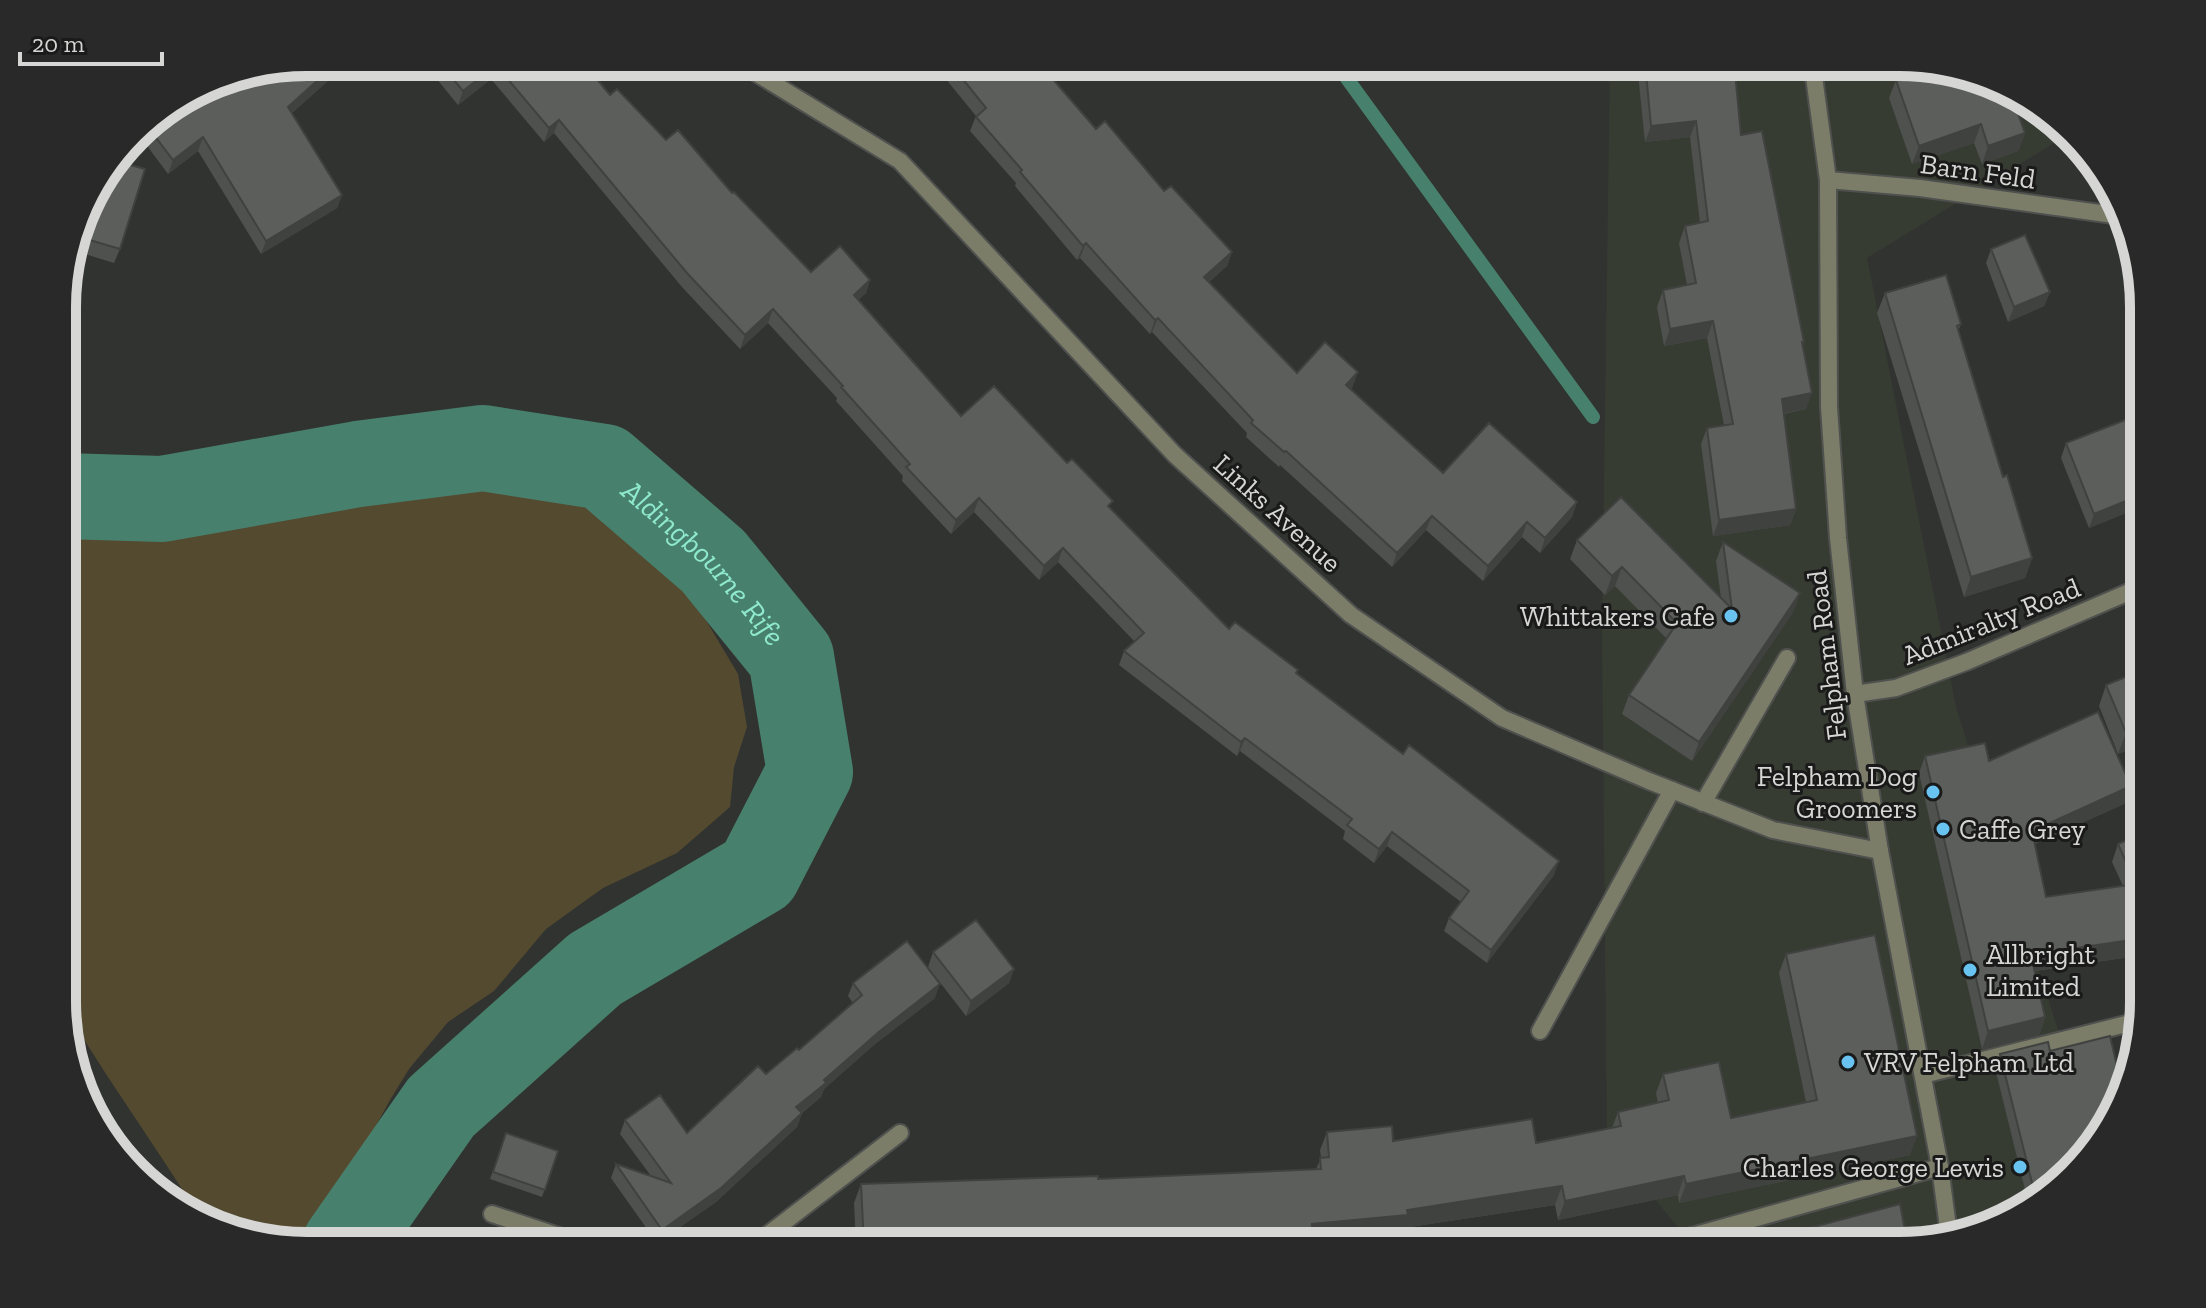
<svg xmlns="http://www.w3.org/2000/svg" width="2206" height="1308" font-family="'Zilla Slab',serif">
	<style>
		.built { fill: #373c33 }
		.green { fill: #544a2f }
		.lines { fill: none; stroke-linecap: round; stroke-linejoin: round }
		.stream { stroke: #48806e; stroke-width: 14 }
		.river { stroke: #48806e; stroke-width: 86 }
		.service-casing { stroke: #4f514e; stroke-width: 20 }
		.minor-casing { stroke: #4f514e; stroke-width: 20 }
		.tertiary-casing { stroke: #4f514e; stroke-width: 20 }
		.service { stroke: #7c7d69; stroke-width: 16 }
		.minor { stroke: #7c7d69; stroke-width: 16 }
		.tertiary { stroke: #7c7d69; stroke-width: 16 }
		.wall { fill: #4e514e }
		.shaded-wall { fill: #404240 }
		.building { fill: #5b5e5b; stroke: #404240; stroke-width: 2 }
		.poi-dot { fill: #69c3f1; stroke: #191a19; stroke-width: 3 }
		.labels { text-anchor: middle; stroke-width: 6; stroke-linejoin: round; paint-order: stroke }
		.street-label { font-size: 28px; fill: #d6d7d5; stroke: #191a19 }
		.poi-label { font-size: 28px; fill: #d6d7d5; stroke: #191a19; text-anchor: end }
		.water-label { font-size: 30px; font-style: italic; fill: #8fe9cc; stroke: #191a19 }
		.rim { fill: none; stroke: #d6d7d5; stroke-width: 10 }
	</style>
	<rect width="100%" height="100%" fill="#313330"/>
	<path class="built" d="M1610,62H1899L2022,95L2064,137L1867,258L1956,707L2093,1141L2022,1213L1914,1245L1693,1246L1607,1140L1602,629Z"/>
	<path class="green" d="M486,479L614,503L674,573L704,617L738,674L747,727L734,767L730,807L677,853L603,888L546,929L494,991L448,1022L409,1069L390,1100L352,1170L297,1243L200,1217C156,1147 107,1079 64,1007V535L237,521L389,489Z"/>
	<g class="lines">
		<path class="stream" d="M1335,62L1593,417"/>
		<path class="river" id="s1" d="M64,496L162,499L358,464L483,448L604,467L713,561L791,657L810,772L758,873L595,969L441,1107L344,1246"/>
		<g class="service-casing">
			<path id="service" d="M1703,803L1787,658
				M1540,1031L1672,790"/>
		</g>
		<g class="minor-casing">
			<path id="minor" d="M738,62L900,161L1175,455L1351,615L1502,718L1649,781L1773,830L1880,851
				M1828,180L1920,188L2121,216
				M1855,694L1896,688L1966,662L2143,586
				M1923,1075L2142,1020
				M492,1214L589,1246
				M753,1246L900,1133
				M1656,1246L1940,1167"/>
		</g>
		<g class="tertiary-casing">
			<path id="tertiary" d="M1812,62L1828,180L1829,407L1838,538L1855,694L1880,851L1940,1167L1949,1235"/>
		</g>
		<use href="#service" class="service"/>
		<use href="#minor" class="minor"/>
		<use href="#tertiary" class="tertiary"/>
	</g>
	<path class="wall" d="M349,62L292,113L342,195L337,208L261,254L198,151L168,174L139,135L145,123Z
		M423,62H583L610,95L732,193L811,272L870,280L866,293L858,300L961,416L1110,508L1229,629L1297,674L1554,875L1487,963L1444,931L1449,918L1461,902L1387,846L1374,863L1343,839L1345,831L1240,751L1237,756L1119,665L1124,651L1135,642L1058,562L1039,580L974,512L951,534L902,481L903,476L836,401L837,398L768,323L740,349L682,287L554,133L544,142L491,79L458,105Z
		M932,62H1032L1096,129L1232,252L1227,266L1209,282L1297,373L1353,386L1351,389L1443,473L1577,502L1572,517L1540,553L1522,537L1483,581L1426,530L1392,567L1280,465L1279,467L1246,437L1247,433L1152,332L1150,334L1080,258L1077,260L1015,186L1016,183L970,131L976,116Z
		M1629,62H1719L1804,342L1803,345L1806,409L1784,414L1796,509L1790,525L1713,536L1701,444L1707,428L1724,425L1707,338L1664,346L1657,307L1663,290L1687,285L1679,243L1685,226L1700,223L1690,137L1645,142L1637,64L1630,66Z
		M1896,80L2039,113L2020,119L2025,133L2018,151L1982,164L1974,143L1912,164L1889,98Z
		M88,198L120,249L114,263L72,250Z
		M1991,249L2050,292L2044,306L2008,322L1986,263Z
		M1885,293L1961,324L1958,331L2003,477L2032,558L2025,578L1964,597L1877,313Z
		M2143,413V506L2089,528L2061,458L2066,443Z
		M1577,540L1721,598L1716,561L1723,542L1800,593L1793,612L1692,761L1622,714L1629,695L1667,639L1615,586L1605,595L1570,559Z
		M2106,685L2143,744L2118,754L2099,706Z
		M1925,756L1989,761L2131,786L2124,804L2035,844L2046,897L2123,886L2112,862L2118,844L2143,833L2144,955L2035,971L2045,1017L2039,1035L1982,1049L1919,773Z
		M933,952L1014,969L1009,983L966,1016L928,967Z
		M1786,954L1910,1155L1679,1203L1678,1195L1558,1220L1555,1205L1403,1228L1401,1234L1309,1243L1308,1246H856L854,1203L861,1184L1098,1179L1316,1169L1321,1158L1320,1150L1327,1132L1393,1141L1536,1143L1612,1128L1618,1112L1658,1103L1656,1093L1663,1074L1731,1118L1806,1102L1779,973Z
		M853,983L935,998L875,1044L824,1089L821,1097L802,1113L797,1127L716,1202L657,1243L611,1178L616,1164L651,1176L620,1134L625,1120L687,1133L799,1050L853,1003L848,996Z
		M2050,1051L2111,1124L2029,1206L1995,1068L2000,1054Z
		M506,1133L558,1151L542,1197L490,1179Z
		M1802,1230L1908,1246H1796Z"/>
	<path class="shaded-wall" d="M338,62H349L284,120L288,107Z
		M496,65L491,79L458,105L463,91Z
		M2028,101L2039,113L2009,123L2015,105Z
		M559,120L554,133L544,142L549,128Z
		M1696,121L1690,137L1645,142L1651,126Z
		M1981,124L1974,143L1912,164L1919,146Z
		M2025,133L2018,151L1982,164L1988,146Z
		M203,137L198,151L168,174L173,160Z
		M342,195L337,208L261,254L266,241Z
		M1086,243L1080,258L1077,260L1083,246Z
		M1232,252L1227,266L1199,291L1204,277Z
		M870,280L866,293L849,308L854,295Z
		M2050,292L2044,306L2008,322L2014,307Z
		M773,309L768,323L740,349L745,335Z
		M1158,318L1152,332L1150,334L1155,320Z
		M1713,321L1707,338L1664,346L1670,329Z
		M1358,372L1353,386L1341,399L1346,385Z
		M1812,393L1806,409L1776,415L1782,399Z
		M2143,494V506L2089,528L2094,514Z
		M979,498L974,512L951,534L956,520Z
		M1577,502L1572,517L1540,553L1545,538Z
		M1796,509L1790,525L1713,536L1719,520Z
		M1432,516L1426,530L1392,567L1397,553Z
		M1527,522L1522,537L1483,581L1488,566Z
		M1063,548L1058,562L1039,580L1044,566Z
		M2032,558L2025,578L1964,597L1971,577Z
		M1622,567L1615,586L1605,595L1612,576Z
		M1800,593L1793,612L1692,761L1699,742Z
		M2143,726V744L2118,754L2126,733Z
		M1245,738L1240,751L1237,756L1241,742Z
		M2131,786L2124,804L2026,848L2032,831Z
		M1392,832L1387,846L1374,863L1379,849Z
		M1559,861L1554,875L1487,963L1491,950Z
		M2144,938V955L2025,972L2031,955Z
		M1014,969L1009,983L966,1016L971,1001Z
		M940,984L935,998L875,1044L824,1089L821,1097L791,1121L796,1107L824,1080L880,1031Z
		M2045,1017L2039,1035L1982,1049L1988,1031Z
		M802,1113L797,1127L716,1202L657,1243L662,1230Z
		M1917,1136L1910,1155L1679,1203L1686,1184Z
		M1684,1176L1678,1195L1558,1220L1565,1201Z
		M1562,1186L1555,1205L1403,1228L1401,1234L1309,1243L1308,1246H1159L1161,1240L1312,1224Z
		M1160,1229L1154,1246H991L994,1236Z"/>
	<path class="building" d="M307,62H338L288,107L342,195L266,241L203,137L173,160L145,123L214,80Z
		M439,62H583L610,95L617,89L666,140L678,130L732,193L734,192L811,272L840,246L870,280L854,295L961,416L994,386L1067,463L1072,459L1113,501L1108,506L1229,629L1235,622L1298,670L1296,673L1403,754L1409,745L1559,861L1491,950L1449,918L1469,891L1392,832L1379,849L1347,825L1352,819L1245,738L1241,742L1124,651L1144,633L1063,548L1044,566L979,498L956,520L906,467L910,464L841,387L843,386L773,309L745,335L687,273L559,120L549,128L496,65L463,91Z
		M949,62H1032L1034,65L1038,62L1096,129L1105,121L1164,191L1171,186L1232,252L1204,277L1297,373L1325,342L1358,372L1346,385L1443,473L1489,423L1577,502L1545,538L1527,522L1488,566L1432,516L1397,553L1286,451L1284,452L1251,423L1253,420L1158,318L1155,320L1086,243L1083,246L1020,172L1022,170L976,117L986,108Z
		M1645,62H1719V63L1734,62L1741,135L1762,131L1804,342H1802L1812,393L1782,399L1796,509L1719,520L1707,428L1733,424L1713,321L1670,329L1663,290L1696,283L1685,226L1708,221L1696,121L1651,126Z
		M1926,69L2022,95L2028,101L2015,105L2025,133L1988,146L1981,124L1919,146L1896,80Z
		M116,161L145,169L120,249L76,236L88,198Z
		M2025,235L2050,292L2014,307L1991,249Z
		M1946,275L1961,324L1957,326L2003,477L2007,475L2032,558L1971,577L1885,293Z
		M2143,413V494L2094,514L2066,443Z
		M1621,497L1732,609L1723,542L1800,593L1699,742L1629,695L1677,623L1622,567L1612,576L1577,540Z
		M2143,670V726L2126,733L2106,685Z
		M2098,712L2131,786L2032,831L2046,897L2136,884L2118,844L2143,833L2144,938L2031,955L2045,1017L1988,1031L1925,756L1985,743L1989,761Z
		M976,920L1014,969L971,1001L933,952Z
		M1875,935L1917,1136L1686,1184L1684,1176L1565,1201L1562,1186L1407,1210L1408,1215L1312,1224V1234L1161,1240L1160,1229L994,1236L995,1246H864L861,1184L1098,1176V1179L1321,1169L1320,1158L1329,1157L1327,1132L1392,1126L1393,1141L1532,1119L1536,1143L1621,1126L1618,1112L1669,1100L1663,1074L1719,1062L1731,1118L1817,1100L1786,954Z
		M907,941L940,984L880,1031L824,1080L826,1083L796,1107L802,1113L721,1188L662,1230L616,1164L671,1183L625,1120L660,1095L687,1133L758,1066L766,1074L797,1048L799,1050L862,995L853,983Z
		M2110,1036L2122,1087L2111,1124L2036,1199L2000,1054L2048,1042L2050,1051Z
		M506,1133L558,1151L545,1190L493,1172Z
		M1900,1204L1908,1246H1805L1802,1230Z
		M426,1236L451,1246H422Z"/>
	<g class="poi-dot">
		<circle cx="1731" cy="616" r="8"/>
		<circle cx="1933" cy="792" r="8"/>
		<circle cx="1943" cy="829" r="8"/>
		<circle cx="1970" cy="970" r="8"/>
		<circle cx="1848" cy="1062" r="8"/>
		<circle cx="2020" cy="1167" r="8"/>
	</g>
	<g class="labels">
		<g class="street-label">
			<text transform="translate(1978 171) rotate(8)" y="10">Barn Feld</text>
			<text transform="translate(1278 513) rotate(42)" y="10">Links Avenue</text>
			<text transform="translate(1991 621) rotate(-22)" y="10">Admiralty Road</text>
			<text transform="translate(1826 655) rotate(-97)" y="10">Felpham Road</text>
		</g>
		<g class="poi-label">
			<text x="1715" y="626">Whittakers Cafe</text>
			<text x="1917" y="786">Felpham Dog<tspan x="1917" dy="32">Groomers</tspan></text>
			<text x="1959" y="839" text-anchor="start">Caffe Grey</text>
			<text x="1986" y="964" text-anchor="start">Allbright<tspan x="1986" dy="32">Limited</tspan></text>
			<text x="1864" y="1072" text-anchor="start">VRV Felpham Ltd</text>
			<text x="2004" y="1177">Charles George Lewis</text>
		</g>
		<g class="water-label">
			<text dy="10" stroke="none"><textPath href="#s1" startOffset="684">Aldingbourne Rife</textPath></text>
		</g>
	</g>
	<path d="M0 0H2206V1308H0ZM307 76H1899A231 231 0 0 1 2130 307V1001A231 231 0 0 1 1899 1232H307A231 231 0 0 1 76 1001V307A231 231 0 0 1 307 76Z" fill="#282928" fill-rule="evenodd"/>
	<path class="rim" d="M307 76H1899A231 231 0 0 1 2130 307V1001A231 231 0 0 1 1899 1232H307A231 231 0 0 1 76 1001V307A231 231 0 0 1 307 76Z"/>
	<path d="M20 52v12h142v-12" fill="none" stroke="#d6d7d5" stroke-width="4"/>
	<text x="32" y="52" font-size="24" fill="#d6d7d5" stroke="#191a19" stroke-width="6" paint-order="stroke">20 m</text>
</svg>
